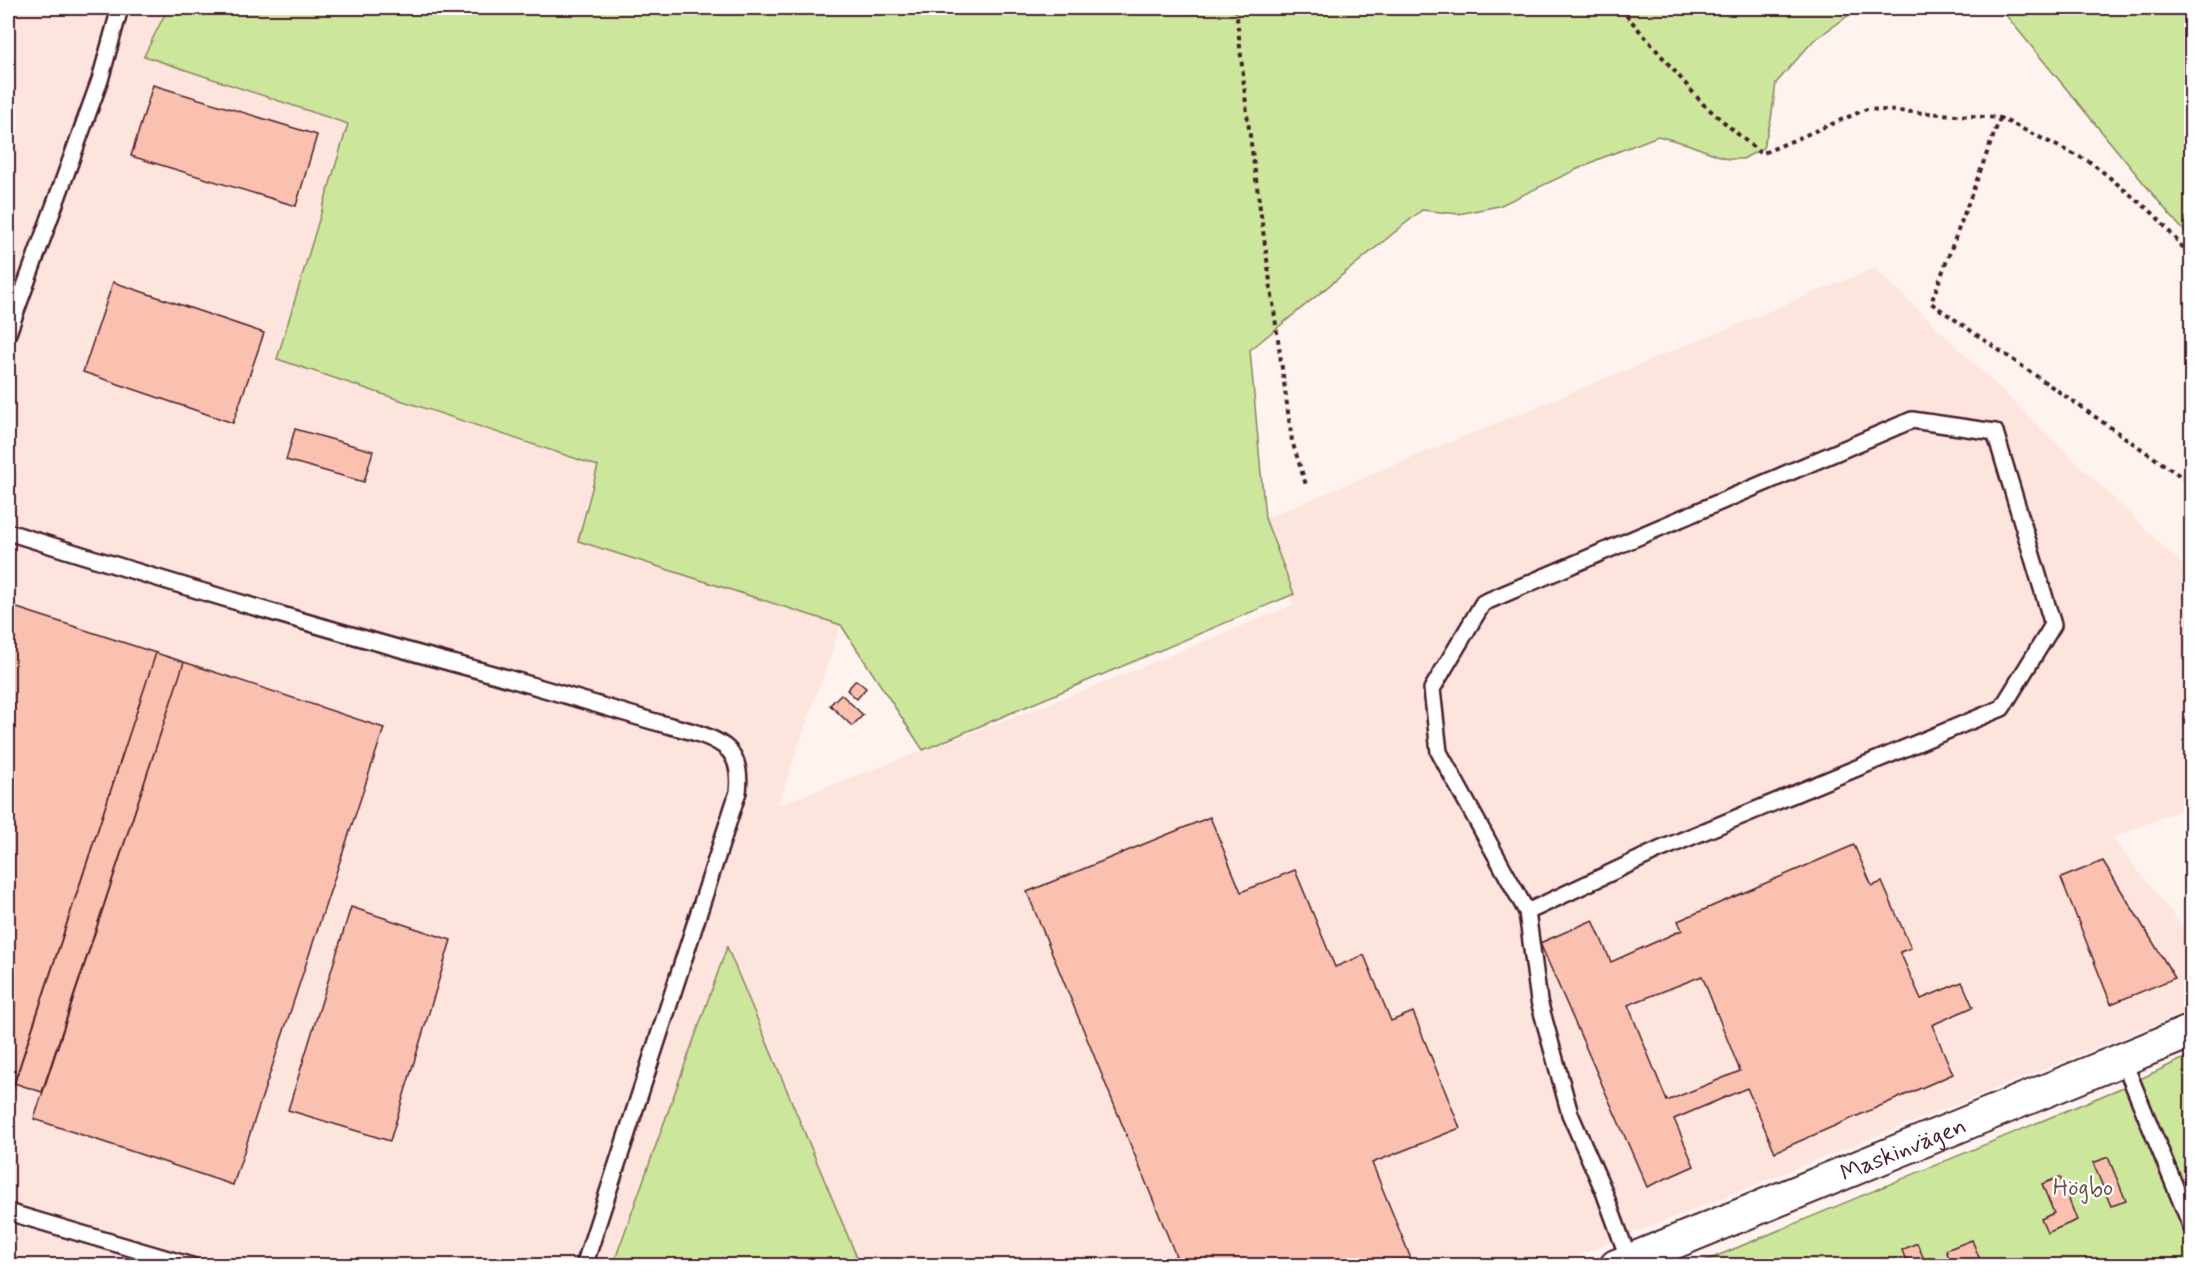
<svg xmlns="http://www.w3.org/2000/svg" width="2199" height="1273" font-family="Mynerve,sans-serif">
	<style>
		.built { fill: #fde4dc }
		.green { fill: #cce69c; stroke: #8b8264; stroke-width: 1.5 }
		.building { fill: #fac1b0; stroke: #4a1f2b; stroke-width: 1.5; fill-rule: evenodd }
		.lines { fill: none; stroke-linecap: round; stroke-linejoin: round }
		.lane-casing { stroke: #4a1f2b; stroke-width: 20 }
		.street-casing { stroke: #4a1f2b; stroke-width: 36 }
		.path { stroke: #4a1f2b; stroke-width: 4; stroke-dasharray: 4.5 4.5; stroke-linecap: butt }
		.lane { stroke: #fff; stroke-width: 15 }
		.street { stroke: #fff; stroke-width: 32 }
		.labels { text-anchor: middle; stroke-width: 4.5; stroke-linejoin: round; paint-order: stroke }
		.street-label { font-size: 24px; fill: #4a1f2b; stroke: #fff }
		.park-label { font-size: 24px; fill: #6a5147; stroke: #fff }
	</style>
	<rect width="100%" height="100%" fill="#fef3ef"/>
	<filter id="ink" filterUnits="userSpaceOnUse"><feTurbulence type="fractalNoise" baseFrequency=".0167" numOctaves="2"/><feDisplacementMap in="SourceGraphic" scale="12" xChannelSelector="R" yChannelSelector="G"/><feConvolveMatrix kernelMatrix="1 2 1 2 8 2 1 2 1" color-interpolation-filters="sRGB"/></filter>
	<g filter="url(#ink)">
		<path class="built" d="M8,8H168L145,56L348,124L277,359L599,467L578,541L841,625L778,805L1091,688L1293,605L1265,518L1875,268L2191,573V805L2112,838L2191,937V1010L1554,1265H8Z"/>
		<path class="green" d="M168,8H1859L1813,41L1776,83L1771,120L1763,148L1743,159H1728L1687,144L1658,136L1599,159L1499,206L1458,214L1422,210L1250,350L1265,518L1294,594L923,750L841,625L578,541L598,466L277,359L348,124L144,56Z
			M2000,8H2191V239L2165,209Z
			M727,947L860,1265H613Z
			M2191,1055V1265L1693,1266L2121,1088Z"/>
		<path class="building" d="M153,85L317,135L296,206L131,156Z
			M113,282L264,333L233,423L83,372Z
			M295,429L373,451L364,482L286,460Z
			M8,605L156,653L8,1103Z
			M156,653L184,662L42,1092L14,1083Z
			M184,662L384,728L233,1185L34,1119Z
			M856,680L866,688L857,699L847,690Z
			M841,694L863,715L852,726L830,705Z
			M1210,817L1241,892L1295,870L1335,967L1364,955L1391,1021L1413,1012L1460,1128L1372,1163L1414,1266H1152L1176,1256L1027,892Z
			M1854,845L1872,886L1882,882L1911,948L1900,952L1921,999L1962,982L1973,1007L1932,1025L1953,1074L1775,1152L1747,1088L1674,1119L1694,1166L1647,1187L1540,943L1593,920L1611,962L1682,930L1678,921ZM1702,976L1740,1071L1667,1101L1628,1005Z
			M2103,861L2175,978L2111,1004L2061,878Z
			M351,907L451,940L390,1141L288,1110Z
			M2108,1157L2126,1201L2111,1206L2093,1163Z
			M2060,1177L2077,1220L2047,1233L2041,1219L2054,1213L2042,1184Z
			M1972,1240L1980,1260L1968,1266H1952L1946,1250Z
			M1917,1243L1927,1266H1908L1902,1250Z"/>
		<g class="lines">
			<g class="lane-casing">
				<path id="lane" d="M8,333L100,80L120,8
					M8,532C165,581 323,629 482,671C539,687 595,704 652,721C675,728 705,732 724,746C739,757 740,775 738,792L584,1266
					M1527,912L1439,752L1432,689L1483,603L1912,420L1995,432L2053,625L2002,708L1659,850L1527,912L1539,1001L1570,1114L1603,1189L1629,1260
					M2123,1060L2192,1228
					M8,1212L192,1266"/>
			</g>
			<g class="street-casing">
				<g id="street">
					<path id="s1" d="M1616,1266L2192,1031"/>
				</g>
			</g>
			<path class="path" d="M1236,8L1247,114L1292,441L1307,488
				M1620,8L1703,104L1761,154L1867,109L2000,118L2092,163L2155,215L2192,258
				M2000,118L1931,303L2192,484"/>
			<use href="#lane" class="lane"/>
			<use href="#street" class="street"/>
		</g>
	</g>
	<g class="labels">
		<g class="street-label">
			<text dy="8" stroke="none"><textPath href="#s1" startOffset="310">Maskinvägen</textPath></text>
		</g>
		<g class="park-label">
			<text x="2083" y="1195">Högbo</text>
		</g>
	</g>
	<rect width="2199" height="1273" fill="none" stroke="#fff" stroke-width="30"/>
	<rect x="15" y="15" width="2169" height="1243" fill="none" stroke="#4a1f2b" stroke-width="2" filter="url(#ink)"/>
</svg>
